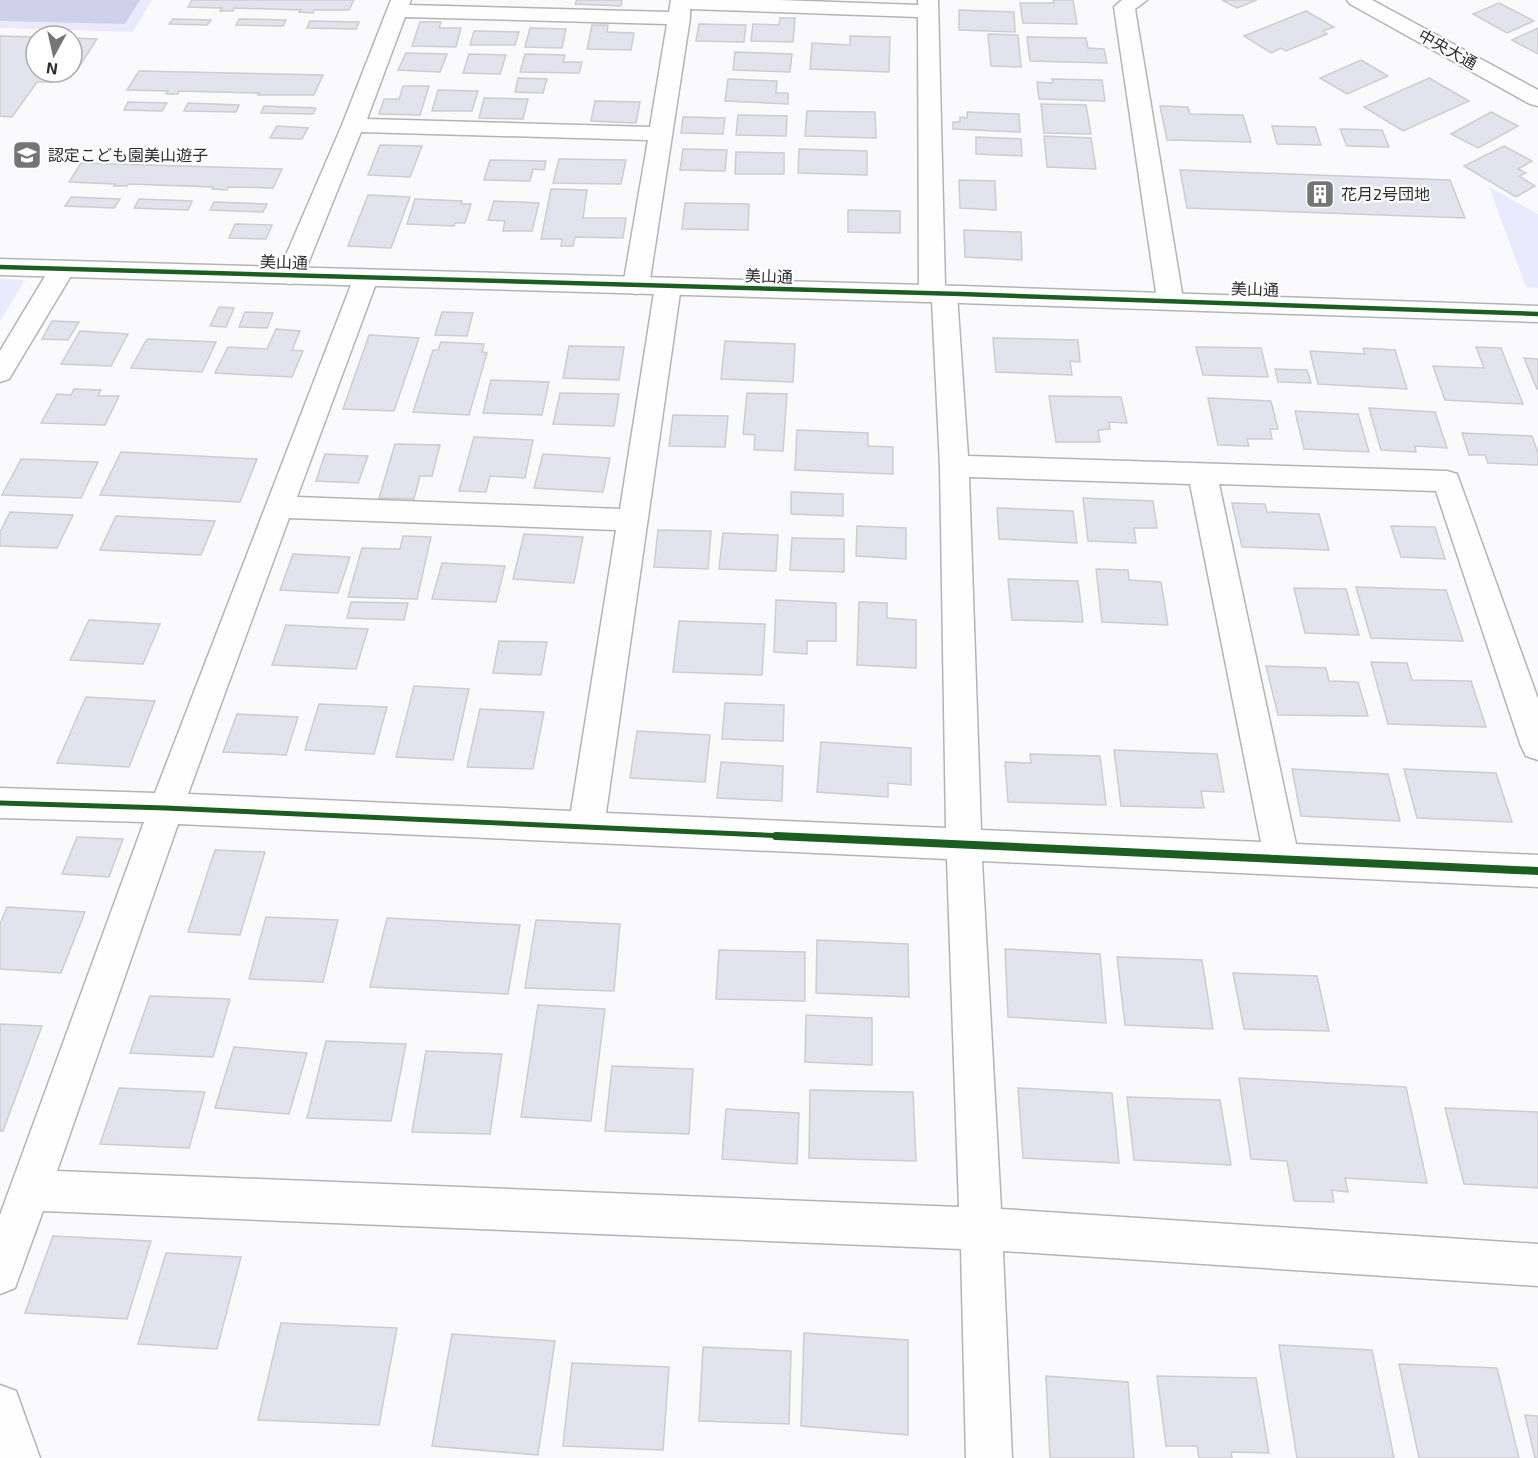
<svg xmlns="http://www.w3.org/2000/svg" width="1538" height="1458" font-family="'Exo 2','Noto Sans JP',sans-serif">
	<style>
		.green { fill: #e9eafe }
		.forest { fill: #cfd0ea }
		.building { fill: #e3e3ed; stroke: #cdcdcf; stroke-width: 1.5 }
		.lines { fill: none; stroke-linecap: round; stroke-linejoin: round }
		.street-casing { stroke: #b4b4b7; stroke-width: 3 }
		.secondary-casing { stroke: #b4b4b7; stroke-width: 3 }
		.street { fill: #fefeff; fill-rule: evenodd }
		.secondary { fill: #fefeff; fill-rule: evenodd }
		.cycleway-far2-casing { stroke: #fff; stroke-width: 8 }
		.cycleway-far1-casing { stroke: #fff; stroke-width: 9 }
		.cycleway-casing { stroke: #fff; stroke-width: 11 }
		.cycleway-far2 { stroke: #1b5e20; stroke-width: 4.5 }
		.cycleway-far1 { stroke: #1b5e20; stroke-width: 5 }
		.cycleway { stroke: #1b5e20; stroke-width: 8 }
		.labels { text-anchor: middle; stroke-width: 4.5; stroke-linejoin: round; paint-order: stroke }
		.far-street-label { font-size: 16px; fill: #2d2d30; stroke: #fff }
		.far-poi-label { font-size: 16px; fill: #2d2d30; stroke: #fff; text-anchor: start }
	</style>
	<rect width="100%" height="100%" fill="#fafafd"/>
	<path class="green" d="M0,0H152L133,32L0,28Z
		M1489,187L1538,214V288L1526,287Z
		M0,279L25,280L0,321Z"/>
	<path class="forest" d="M0,0H140L125,24L0,21Z"/>
	<path class="building" d="M192,0H354L349,10H314L313,13L299,12L301,10L234,8L233,11H220L222,8L188,7Z
		M577,0H622L621,6L575,4Z
		M1053,0H1073L1077,24L1023,23L1020,3H1054Z
		M1222,0H1257L1237,8Z
		M1499,3L1534,21L1507,33L1473,14Z
		M959,10L1014,12L1015,32L959,30Z
		M1306,11L1334,27L1323,31L1327,34L1286,51L1281,48L1271,53L1244,36Z
		M780,18H795L793,42L751,41L753,24L779,25Z
		M173,19L211,20L207,25L169,24Z
		M239,19L286,20L283,26L236,25Z
		M310,21L359,22L356,29L307,28Z
		M420,22H441L439,28H461L456,47L412,46Z
		M699,24L746,25L744,42L696,41Z
		M592,25H608L607,32L634,33L631,50L587,49Z
		M530,28L566,29L562,48L525,47Z
		M1538,28V54L1512,40Z
		M474,31L519,32L515,45H470Z
		M988,34L1018,35L1021,67L991,66Z
		M0,36L36,37V72H58L51,82H37L12,117L0,116Z
		M850,36L890,37L889,72L810,69L812,43L850,45Z
		M1027,37L1086,38L1088,48L1104,49L1107,63L1030,61Z
		M72,38L97,39L77,70H72Z
		M735,52L792,54L790,72L733,70Z
		M406,53L447,54L440,72L398,70Z
		M469,54L506,55L500,74L463,73Z
		M525,54L565,55L563,62H582L579,73L520,72Z
		M1361,60L1388,76L1347,94L1320,78Z
		M139,71L323,75L314,95H258L259,93L179,91L178,94H166L168,91L127,90Z
		M518,78L547,79L543,93L515,92Z
		M1429,78L1469,101L1403,131L1364,107Z
		M728,79L777,81L776,93H788V104L725,101Z
		M1052,79L1102,80L1105,101L1039,99L1037,82L1053,83Z
		M403,86H429L420,115L379,114L384,99H399Z
		M438,90L478,91L472,111H432Z
		M484,98L528,99L523,119L479,118Z
		M595,101L640,102L636,123L591,121Z
		M128,102L167,103L162,111L124,110Z
		M188,103L239,105L236,112L184,111Z
		M1041,104L1086,105L1091,134L1044,133Z
		M264,106L316,108L313,114L261,113Z
		M1160,106L1188,107L1190,114L1243,115L1251,142L1167,140Z
		M807,111L875,112L876,138L805,136Z
		M967,112L1019,114L1020,132L953,129V122H960V117L967,118Z
		M1491,112L1518,126L1478,148L1451,134Z
		M738,115L787,116L786,136L736,135Z
		M683,117L725,118L723,134L681,133Z
		M277,126L308,128L302,139L270,138Z
		M1272,126L1315,127L1321,145L1277,144Z
		M1340,129L1382,130L1389,147L1347,146Z
		M1044,136L1091,138L1096,169L1047,167Z
		M976,137L1021,139L1022,156L976,154Z
		M380,145L422,146L410,177L368,175Z
		M1504,146L1532,161L1518,169L1526,173L1519,176L1535,186L1516,197L1464,166Z
		M683,149L727,150L725,171L680,170Z
		M799,149L867,151V175L798,173Z
		M736,152L784,153V174H735Z
		M559,159L626,160L621,184L553,183Z
		M490,160L546,161L544,170L533,169L530,181L484,180Z
		M81,163L282,169L273,188L228,187L227,190L212,189L213,187L128,184L127,186H114L115,184L69,182Z
		M1180,170L1450,180L1465,218L1187,208Z
		M959,180L995,181L996,210L960,208Z
		M551,189L587,190L583,218H626L623,238L575,237L573,246H561L562,239H541Z
		M368,195L410,197L391,248L348,246Z
		M71,197L120,199L114,208L65,206Z
		M139,199L192,201L188,210L134,208Z
		M415,199L462,201L461,204H471L465,223H455L454,226L407,224Z
		M494,201L539,203L532,231H503L505,221L488,220Z
		M214,202L267,204L263,212L210,210Z
		M685,203L749,204L748,230L682,229Z
		M848,210L900,211V233L848,232Z
		M235,224L272,225L266,239L229,238Z
		M964,230L1021,232L1022,260L965,257Z
		M219,307L234,308L226,327L210,326Z
		M245,312L273,313L267,328L239,327Z
		M442,312L473,313L467,336L435,335Z
		M52,321L79,322L68,340L42,339Z
		M276,329L300,331L292,350L303,351L292,377L215,373L228,347L267,349Z
		M80,331L128,334L111,366L61,364Z
		M369,335L419,338L394,411L343,409Z
		M993,338L1078,340L1080,362L1070,361L1072,375L996,372Z
		M147,339L216,342L202,372L131,368Z
		M725,341L795,344L793,382L721,379Z
		M441,342L484,344L482,352L487,353L469,415L413,412L433,350H438Z
		M569,346L624,347L619,380L563,378Z
		M1196,347L1261,348L1268,377L1203,375Z
		M1476,347L1501,348L1523,404L1445,400L1433,366L1484,368Z
		M1363,348L1395,350L1407,389L1318,384L1310,351L1365,354Z
		M1524,358L1538,359V389H1537Z
		M1275,369L1307,370L1311,383L1278,382Z
		M491,380L549,382L542,415L483,413Z
		M74,389L101,390L98,396H119L105,425L41,423L57,394L71,395Z
		M560,393L619,394L614,426L553,424Z
		M747,393L787,394L783,451L754,450L755,435L743,434Z
		M1049,396L1121,397L1127,423L1109,422L1110,429L1098,430L1100,442H1056Z
		M1208,398L1271,401L1278,429H1270L1272,439H1247L1249,446L1218,445Z
		M1369,408L1435,412L1447,448L1415,446L1416,452L1381,450Z
		M1295,411L1358,414L1369,452L1304,449Z
		M673,415L728,416L725,447L669,446Z
		M797,430L868,433V446L893,447V474L795,470Z
		M1462,433L1532,436L1538,453V465L1488,463L1485,455H1469Z
		M474,437L533,440L525,478L490,476L486,492L459,491Z
		M395,444L440,445L432,476H420L414,499L379,498Z
		M121,452L257,459L240,502L100,495Z
		M325,454L368,456L358,483L316,481Z
		M543,454L610,458L603,492L534,488Z
		M21,459L98,462L81,498L2,495Z
		M791,492L843,494V516L791,514Z
		M1083,498L1153,501L1157,528H1134L1136,543L1088,541Z
		M1232,503L1265,504L1267,512L1319,514L1329,550L1242,547Z
		M997,508L1073,511L1077,543L999,539Z
		M10,512L73,515L57,548L0,546V532Z
		M116,516L215,521L201,555L100,550Z
		M857,526L906,528V559L856,556Z
		M1391,526L1435,527L1445,559L1401,557Z
		M658,530L711,531L708,569L654,567Z
		M723,533L778,535L776,571L719,569Z
		M524,534L583,537L574,583L513,579Z
		M403,536L431,537L417,599L348,597L362,548L400,549Z
		M792,538L844,539V572L790,570Z
		M293,554L350,557L338,593L280,590Z
		M442,563L505,566L496,602L432,599Z
		M1096,569L1128,570L1129,580L1161,582L1168,625L1102,622Z
		M1008,579L1078,581L1083,622L1012,620Z
		M1356,587L1446,590L1463,641L1371,638Z
		M1294,588L1346,589L1359,635L1305,633Z
		M776,600L836,603V641H807V654L774,652Z
		M351,602L408,603L404,620L347,618Z
		M859,602L887,603V618L916,620V668L857,665Z
		M89,620L160,624L143,664L70,660Z
		M679,621L765,624L762,675L673,672Z
		M286,625L368,629L356,669L272,665Z
		M499,641L547,642L541,675L493,673Z
		M1371,662L1407,663L1412,680L1471,681L1486,727L1388,724Z
		M1266,666L1326,668L1329,681L1358,682L1368,716L1278,715Z
		M414,686L469,689L453,760L396,757Z
		M86,697L155,701L129,767L57,763Z
		M725,703L784,705L783,741L722,739Z
		M319,704L387,707L374,754L305,750Z
		M480,709L544,712L533,769L467,767Z
		M237,714L298,717L286,755L223,752Z
		M637,731L710,735L705,782L630,778Z
		M821,742L911,748V785L888,783V797L817,792Z
		M1114,750L1217,754L1224,792L1201,791L1204,808L1121,806Z
		M1030,754L1100,756L1106,805L1008,802L1005,762L1031,763Z
		M721,762L783,766L782,801L717,798Z
		M1292,769L1388,774L1400,821L1301,816Z
		M1404,769L1496,773L1512,822L1417,818Z
		M77,837L123,839L109,877L62,874Z
		M215,850L265,852L240,935L188,932Z
		M7,907L85,912L61,973L0,969V924Z
		M266,917L338,920L323,982L249,979Z
		M387,918L520,925L508,994L370,987Z
		M536,920L620,924L614,991L525,988Z
		M817,940L908,944L909,997L816,993Z
		M1005,949L1100,954L1106,1023L1008,1017Z
		M719,950L805,952V1001L716,999Z
		M1117,957L1202,960L1213,1029L1125,1025Z
		M1233,973L1317,976L1329,1031L1244,1029Z
		M150,996L230,999L213,1057L130,1053Z
		M538,1005L605,1009L591,1121L521,1117Z
		M806,1015L872,1018V1065L805,1062Z
		M0,1024L42,1026L3,1131H0Z
		M326,1041L406,1044L391,1121L307,1118Z
		M234,1047L307,1053L289,1114L215,1108Z
		M426,1051L502,1054L490,1134L412,1132Z
		M612,1066L693,1069L689,1134L605,1131Z
		M1239,1078L1406,1087L1427,1183L1345,1178L1348,1192L1332,1190L1334,1202L1294,1201L1287,1161L1251,1159Z
		M119,1088L205,1092L189,1148L100,1144Z
		M1018,1088L1112,1093L1119,1163L1023,1158Z
		M810,1090L913,1092L916,1161L809,1158Z
		M1127,1097L1220,1100L1231,1165L1134,1160Z
		M1445,1108L1538,1112V1188L1464,1184Z
		M726,1109L799,1113L797,1164L722,1159Z
		M53,1236L151,1241L127,1319L25,1313Z
		M166,1253L241,1257L217,1349L138,1344Z
		M281,1323L397,1328L379,1425L258,1420Z
		M804,1333L908,1340V1435L801,1426Z
		M452,1334L555,1341L538,1455L432,1446Z
		M1279,1345L1372,1350L1394,1458H1297Z
		M703,1347L791,1351L789,1424L699,1421Z
		M572,1363L669,1367L663,1450L563,1446Z
		M1399,1364L1497,1368L1519,1458H1419Z
		M1046,1376L1128,1382L1134,1458H1050Z
		M1157,1376L1256,1378L1269,1453L1231,1452L1232,1458H1199L1197,1446H1166Z
		M1525,1415L1538,1416V1458H1535Z"/>
	<g class="lines">
		<g class="street-casing">
			<path id="street" d="M391,0H411L409,5L669,12L671,0H778L918,5V0H938L945,286L953,288L957,294L968,456L1447,471L1457,474L1538,699V760L1526,756L1521,746L1436,491L1219,484L1296,844L1538,855V887L982,861L1001,1209L1538,1244V1286L1003,1251L1012,1458H966L961,1249L43,1211L15,1288L0,1294V1215L144,822L0,818V788L155,793L356,272L365,270L374,272L378,278L297,497L620,509L655,286L659,280L668,278L677,280L681,286L606,813L946,828L940,466L932,301L923,299L919,293L918,17L690,9V18L649,286L645,292L636,294L627,292L623,286L648,140L361,132L303,276L299,282L290,284L281,282L277,276L342,125ZM405,17L667,24L650,127L367,119ZM969,477L1190,484L1261,842L981,830ZM289,518L616,530L571,811L188,794ZM178,824L947,859L959,1207L57,1171Z
				M1122,0H1147L1135,9L1183,299L1179,305L1170,307L1161,305L1157,299L1114,7Z
				M62,261L71,263L75,269L9,379L0,382V351L53,263Z
				M0,1385L16,1391L40,1458H0Z"/>
		</g>
		<g class="secondary-casing">
			<path id="secondary" d="M1347,0H1372L1538,90V106L1530,104L1350,4Z
				M0,259L961,286L1538,306V322L961,303L0,275Z"/>
		</g>
		<use href="#street" class="street"/>
		<use href="#secondary" class="secondary"/>
		<g class="cycleway-far2-casing">
			<path id="cycleway-far2" d="M0,267L961,294L1538,314"/>
		</g>
		<g class="cycleway-far1-casing">
			<path id="cycleway-far1" d="M0,803L166,808L808,837"/>
		</g>
		<g class="cycleway-casing">
			<path id="cycleway" d="M776,836L1538,871"/>
		</g>
		<use href="#cycleway-far2" class="cycleway-far2"/>
		<use href="#cycleway-far1" class="cycleway-far1"/>
		<use href="#cycleway" class="cycleway"/>
	</g>
	<defs>
		<g id="school-square" transform="scale(1.5)"><rect x="-9" y="-9" width="18" height="18" rx="4" fill="#757578" stroke="#fff"/><path d="M0-5L7-2L0 1L-7-2ZM-4 1L0 2.5L4 1V4Q0 6-4 4Z" fill="#fff"/></g>
		<g id="building-square" transform="scale(1.5)"><rect x="-9" y="-9" width="18" height="18" rx="4" fill="#757578" stroke="#fff"/><path d="M-4-6H4V6H1V3H-1V6H-4ZM-2.5-4.3h1.7v1.8h-1.7ZM.8-4.3h1.7v1.8H.8ZM-2.5-1h1.7V.8h-1.7ZM.8-1h1.7V.8H.8Z" fill="#fff"/></g>
	</defs>
	<g fill-rule="evenodd">
		<use href="#school-square" x="27" y="155"/>
		<use href="#building-square" x="1320" y="194"/>
	</g>
	<g class="labels">
		<g class="far-street-label">
			<text transform="translate(1448 49) rotate(29)" y="6">中央大通</text>
			<text transform="translate(284 262) rotate(2)" y="6">美山通</text>
			<text transform="translate(769 276) rotate(2)" y="6">美山通</text>
			<text transform="translate(1255 289) rotate(2)" y="6">美山通</text>
		</g>
		<g class="far-poi-label">
			<text x="48" y="161">認定こども園美山遊子</text>
			<text x="1341" y="200">花月2号団地</text>
		</g>
	</g>
	<g transform="translate(54 54) rotate(188)"><circle r="28" fill="#ffffff" stroke="#ababac" stroke-width="1.5"/>
	<path d="M0-4.5L10 22L0 15L-10 22Z" fill="#757578"/>
	<text y="-9" font-size="16" font-weight="bold" text-anchor="middle" fill="#2d2d30">N</text>
	</g>
</svg>
